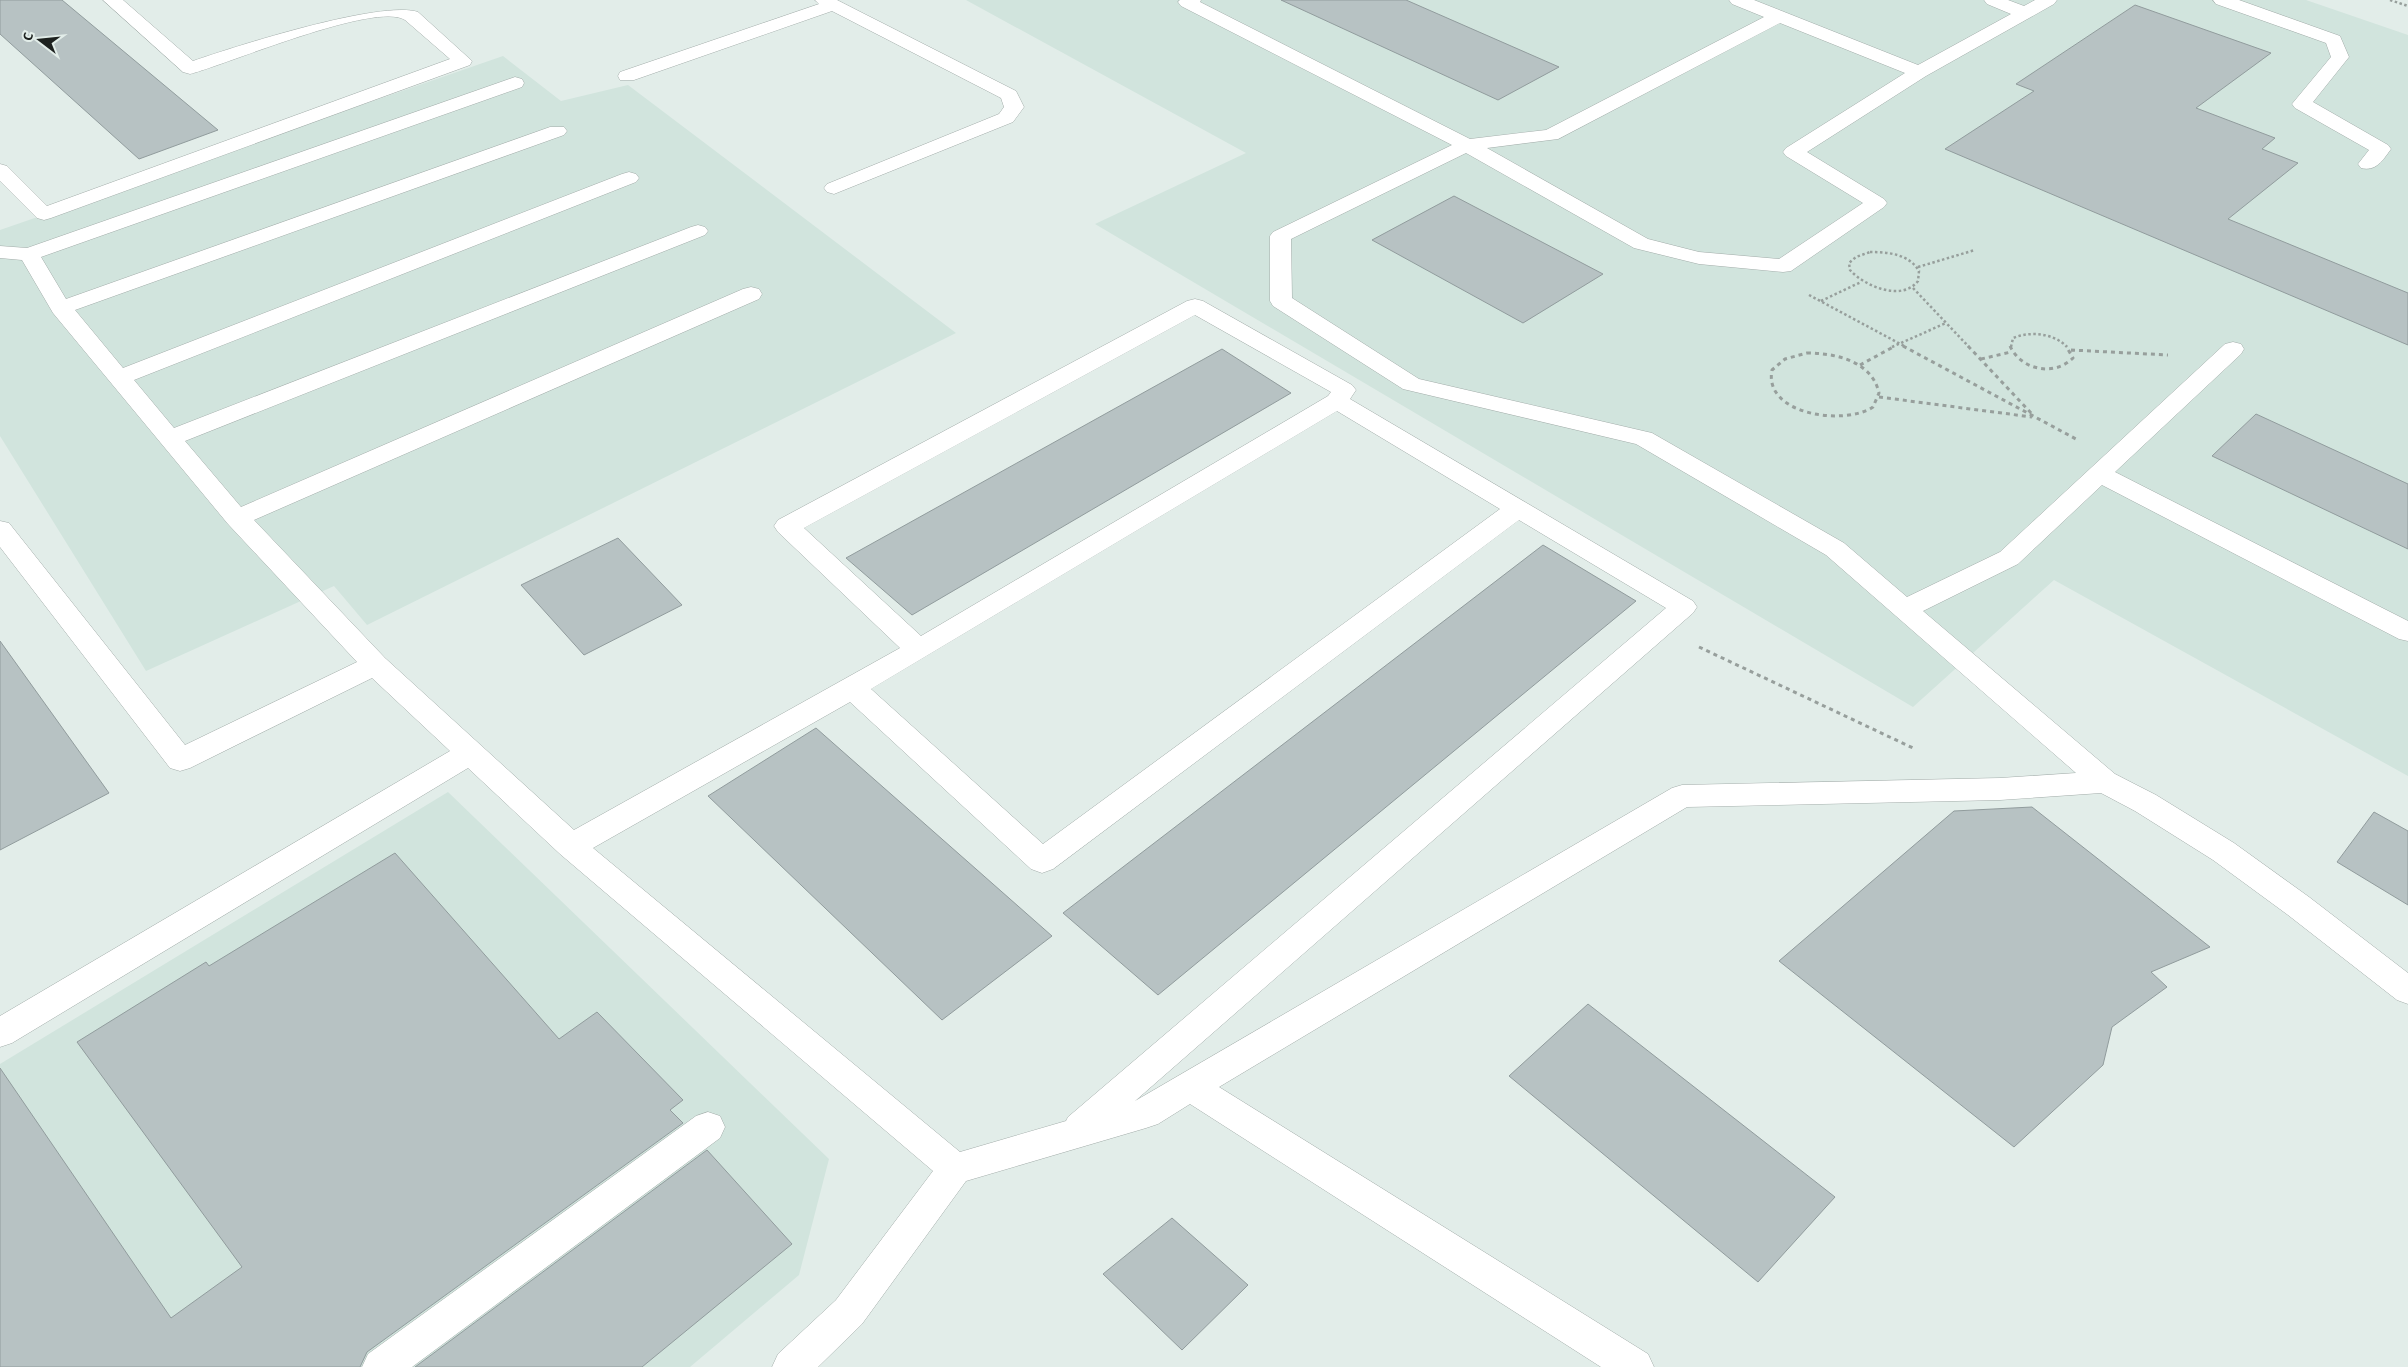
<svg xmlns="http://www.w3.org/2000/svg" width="2408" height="1367" font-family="'Alegreya Sans',sans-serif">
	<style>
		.built { fill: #d1e4dd }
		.building { fill: #b7c2c3; stroke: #919c9d }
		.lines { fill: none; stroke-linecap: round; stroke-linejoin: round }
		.minor-casing { stroke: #a2aca9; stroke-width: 1 }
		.path-far1 { stroke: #979f9c; stroke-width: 2.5; stroke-dasharray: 2.5 2.5; stroke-linecap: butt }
		.path { stroke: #979f9c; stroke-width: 3; stroke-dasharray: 4 4; stroke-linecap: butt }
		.minor { fill: #fff; fill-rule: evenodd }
	</style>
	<rect width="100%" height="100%" fill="#e2ede9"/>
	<path class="built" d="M966,0H2306L2408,35V776L2054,580L1913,707L1095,224L1246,153Z
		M503,56L561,101L628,85L956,333L367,625L334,586L146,671L0,436V230Z
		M448,792L829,1159L799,1275L690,1367H0V1064Z"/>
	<path class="building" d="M0,0H62L218,130L139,159L0,34Z
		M1281,0H1406L1559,67L1498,100Z
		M2135,5L2271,53L2196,108L2275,138L2262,149L2298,163L2228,219L2408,293V345L1945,149L2034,91L2016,84Z
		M1454,196L1603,274L1523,323L1372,240Z
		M1222,349L1291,393L912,615L846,558Z
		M2256,414L2408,484V549L2212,456Z
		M618,538L682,605L584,655L521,585Z
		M1543,545L1636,601L1158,995L1063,913Z
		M0,641L109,793L0,850Z
		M816,728L1052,936L942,1020L708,796Z
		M2032,807L2210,947L2151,972L2167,987L2112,1027L2103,1065L2014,1147L1779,961L1954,811Z
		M2374,812L2408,831V905L2337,862Z
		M395,853L559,1039L597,1012L683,1100L670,1110L683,1123L367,1352L360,1367H0V1068L171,1318L242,1267L77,1042L206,962L209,966Z
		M1588,1004L1835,1197L1758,1282L1509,1076Z
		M707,1150L792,1244L642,1367H415Z
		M1172,1218L1248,1285L1182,1350L1103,1274Z"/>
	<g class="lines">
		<g class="minor-casing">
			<path id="minor" d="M103,0H123L193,61C236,46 381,0 418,12L472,61L470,65L51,218L44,220L37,218L0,181V164L7,166L47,206L450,59L405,20C376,1 228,64 190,74L183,72Z
				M815,0H837L1016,91L1024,107L1013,122L834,194L827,192L824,188L827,184L999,114L1004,107L1001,98L832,11L634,80H620L618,76L620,72L819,4Z
				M1180,0H1201L1200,2L1470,139L1546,130L1764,17L1732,4L1729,0H1754L1918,65L2011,14L1987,4L1984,0H2008L2024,6L2035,0H2057L2054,4L1926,76L1807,152L1884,199L1887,203L1884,207L1791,271L1783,272L1699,264L1634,248L1466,153L1291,239L1292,298L1419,379L1652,433L1844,543L1907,597L2000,552L2225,344L2233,342L2241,344L2244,349L2241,354L2115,472L2408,621V641L2399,639L2102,485L2018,564L1923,611L2115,774L2156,795L2234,843L2309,897L2408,973V1004L2397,1000L2288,915L2213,860L2135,811L2101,793L2000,800L1687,807L1219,1087L1648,1354L1654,1367H1601L1190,1104L1158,1124L1146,1128L966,1181L862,1324L818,1367H772L778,1354L836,1300L933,1171L560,854L468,768L12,1043L0,1047V1016L450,751L372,678L190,768L180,771L170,768L0,547V521L9,523L185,745L357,662L228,524L53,313L22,260L0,258V246L27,248L515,77L522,79L524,83L522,87L41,257L66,299L550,127H564L567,131L564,135L75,310L123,368L622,174L629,172L636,174L639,178L636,182L134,380L174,428L691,227L698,225L705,227L708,231L705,235L185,441L241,507L743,289L751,287L759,289L762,294L759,299L254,520L385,658L574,830L900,648L778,532L774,526L778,520L1187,301L1195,299L1203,301L1352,385L1356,390L1350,399L1693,601L1697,607L1693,613L1135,1101L1672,788L1682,785L2000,778L2076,773L1826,555L1636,444L1403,389L1273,306L1270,301V236L1273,232L1452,145L1181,6L1178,2ZM1780,23L1905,73L1786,148L1783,152L1786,156L1863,203L1779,259L1699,252L1648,239L1487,148L1558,139ZM1195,315L1331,392L1328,396L921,636L804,528ZM1337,411L1500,509L1043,844L871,689ZM1519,520L1666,608L1068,1117L1066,1121L960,1152L593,848L850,702L1031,869L1042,873L1053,869Z
				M2213,0H2239L2340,36L2349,57L2313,102L2388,145L2391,149C2383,160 2376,172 2361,168L2358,164L2369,150L2295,108L2292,104L2331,57L2326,43L2216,4Z
				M708,1112L720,1116L725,1127L720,1138L412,1367H362L368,1354L696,1116Z"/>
		</g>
		<path class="path-far1" d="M2390,0L2408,6
			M1870,252C1888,252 1909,254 1919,271L1918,281C1902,302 1864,286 1850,270L1849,263L1856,257Z
			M1918,267L1975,250
			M1913,288L1969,347
			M1809,295L1906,347
			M1821,301L1861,282
			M1892,347L1946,323
			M2011,347L2013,338C2030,331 2054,333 2067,347"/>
		<path class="path" d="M1903,346L2076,439
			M1968,346L2032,414
			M2010,346C2021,370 2054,377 2073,358L2066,346
			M2071,350L2168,355
			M1807,353C1835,353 1872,361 1879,393L1873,407C1845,426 1763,415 1772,370L1785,359Z
			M1981,359L2011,352
			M1860,365L1895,346
			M1879,397L2032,417
			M1699,647L1913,748"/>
		<use href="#minor" class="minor"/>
	</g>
	<g transform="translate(40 40) rotate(286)" stroke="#e2ede9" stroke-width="4" paint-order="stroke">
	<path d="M0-4L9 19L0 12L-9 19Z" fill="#1d211f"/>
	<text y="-8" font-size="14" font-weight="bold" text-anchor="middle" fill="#1d211f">С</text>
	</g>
</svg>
